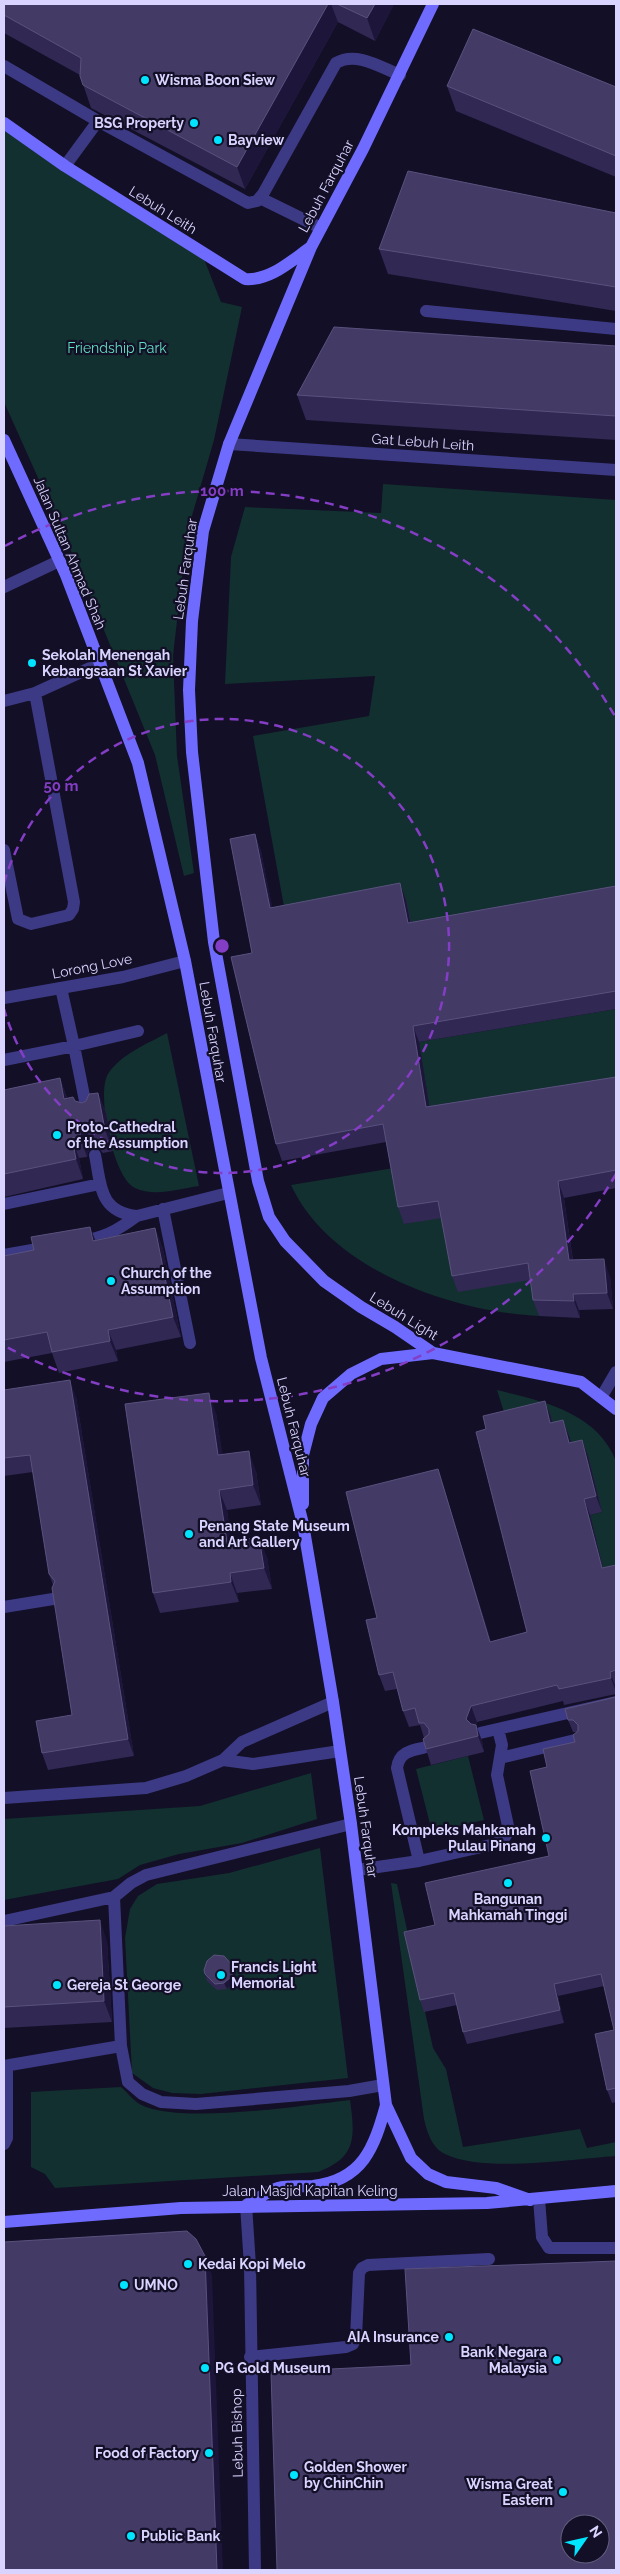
<svg xmlns="http://www.w3.org/2000/svg" width="620" height="2574" font-family="Raleway,sans-serif">
	<style>
		.green { fill: #12302f }
		.lines { fill: none; stroke-linecap: round; stroke-linejoin: round }
		.lane { stroke: #3d3a85; stroke-width: 12 }
		.street { stroke: #3d3a85; stroke-width: 12 }
		.secondary { stroke: #6f6bff; stroke-width: 12 }
		.wall { fill: #312854 }
		.shaded-wall { fill: #1d163a }
		.building { fill: #433a66; stroke: #5a527e; fill-rule: evenodd }
		.ring { fill: none; stroke: #843dc5; stroke-width: 2.5; stroke-dasharray: 9 6 }
		.poi-dot { fill: #00e5ff; stroke: #130f26; stroke-width: 2 }
		.labels { text-anchor: middle; stroke-width: 4.5; stroke-linejoin: round; paint-order: stroke }
		.poi-label { font-size: 14px; font-weight: bold; fill: #d9d4ff; stroke: #130f26; text-anchor: start }
		.street-label { font-size: 14px; fill: #d9d4ff; stroke: #130f26 }
		.park-label { font-size: 14px; fill: #5fe0c0; stroke: #130f26 }
		.centre { fill: #843dc5; stroke: #130f26; stroke-width: 2.5 }
		.ring-label { font-size: 15px; text-anchor: middle; font-weight: bold; fill: #843dc5; stroke: #130f26; stroke-width: 4.5; stroke-linejoin: round; paint-order: stroke }
	</style>
	<rect width="100%" height="100%" fill="#130f26"/>
	<path class="green" d="M4,117L202,254L221,302L242,307L214,440L187,533L173,656L177,756L194,873L184,876L155,755L79,569L4,402Z
		M383,484L616,500V903L414,940L287,923L253,736L369,716L375,676L225,684L231,557L245,507L381,513Z
		M616,1009V1095L432,1124L419,1042Z
		M167,1033L199,1186C179,1189 154,1197 135,1188C113,1178 96,1093 108,1074C121,1054 147,1044 167,1033Z
		M418,1164L404,1224L522,1201L539,1316C453,1312 330,1270 291,1185Z
		M497,1390C542,1401 597,1412 616,1461V1582L607,1585L590,1515L602,1512L575,1459L569,1436L556,1440L509,1428Z
		M468,1756L484,1820L432,1832L416,1769Z
		M311,1773L317,1819L242,1843L179,1854L140,1865L118,1879L4,1900V1819L200,1806Z
		M320,1848L348,2078L201,2094L172,2093L153,2088L132,2073L125,1938L130,1909L138,1896L157,1884L229,1873Z
		M391,1883L397,1884L433,2048L446,2069L463,2147L580,2129L587,2148L616,2142V2156C572,2159 483,2173 445,2154C432,2148 427,2132 424,2119Z
		M121,2087C127,2092 132,2099 138,2103C174,2126 305,2105 350,2100C355,2137 357,2157 318,2172L55,2188L45,2174L31,2167V2092Z"/>
	<g class="lines">
		<path class="lane" d="M4,66L98,121L248,203L257,201L263,194L336,63C356,51 380,67 400,75
			M65,166L98,121
			M260,198L321,228
			M4,587L59,561
			M4,701L35,693L101,663
			M4,850L18,919L31,924L69,915L73,909L74,902L35,693
			M61,988L74,1046L138,1031
			M4,1060L74,1046L88,1116
			M95,1155C101,1185 99,1212 137,1216L228,1193
			M4,1204L100,1184
			M163,1209L190,1343
			M79,1242C105,1237 115,1232 137,1216
			M4,1255L49,1247
			M602,1396L616,1372
			M4,1607L53,1599
			M480,1733L616,1702
			M500,1758L575,1740
			M223,1760L253,1764L340,1751
			M4,1798L146,1788L186,1776L223,1760L242,1742L333,1702
			M419,1861L397,1768C399,1751 413,1750 427,1747
			M357,1870L419,1861L495,1844C504,1839 508,1836 508,1826L497,1775L502,1745L498,1729
			M4,1921L114,1897L131,1883L146,1875L351,1824
			M121,2046L128,2082L142,2094L161,2102L196,2104L349,2091L383,2085
			M4,2066L121,2046L114,1897
			M4,2144L7,2138V2066
			M539,2199L542,2237L549,2248H616
			M250,2357L346,2347L353,2344L356,2337L359,2273L362,2268L368,2265L489,2259"/>
		<path class="street" d="M426,311L616,329
			M229,444L616,470
			M4,998L123,977L185,961
			M246,2205L250,2266L255,2570"/>
		<path class="secondary" d="M433,4L363,149L311,247L229,444L203,531L192,621L189,690L192,752L214,942L258,1181L269,1217L285,1241L324,1281L361,1307L395,1327L433,1353L581,1382L616,1409
			M4,123L65,166L245,279C270,281 291,261 311,247
			M4,440L66,575L138,763L185,961L261,1358L303,1524L333,1702L351,1824L386,2105L411,2158L428,2174L446,2182L496,2188L530,2200
			M303,1504V1455L311,1424L323,1398L351,1374L381,1359L433,1353
			M248,2204C257,2199 268,2191 278,2188C289,2185 302,2187 313,2186C363,2180 374,2148 386,2105
			M4,2222L181,2208L487,2203L616,2191"/>
	</g>
	<path class="wall" d="M4,4H394L375,41L338,22L245,189L91,108L80,75L4,33Z
		M447,86L616,87V177L456,111Z
		M616,213V311L388,274L379,249Z
		M616,346V440L306,420L297,395Z
		M255,834L261,851L272,908L406,900L411,922L616,886V1009L419,1042L429,1106L616,1077V1188L564,1198L573,1260L610,1276L613,1309L579,1310L580,1318L539,1316L533,1300L530,1280L458,1292L452,1276L442,1218L404,1224L398,1207L386,1142L282,1161L276,1144L252,953Z
		M60,1078L67,1098L75,1101L82,1103L98,1093L106,1113L113,1151L103,1153L98,1148L93,1147L88,1152L87,1157L79,1158L83,1179L4,1197V1090Z
		M90,1227L95,1240L155,1228L163,1249L181,1337L116,1350L118,1361L59,1373L52,1353L4,1362V1256L34,1250Z
		M4,1390L76,1397L134,1756L48,1770L42,1753L72,1715L53,1585L49,1574L33,1472L4,1476Z
		M216,1413L222,1454L256,1471L261,1505L227,1510L231,1541L267,1557L272,1589L237,1593L239,1602L160,1613L153,1593Z
		M551,1417L552,1423L563,1420L571,1443L588,1456L602,1512L590,1515L603,1568L616,1565V1694L564,1705L563,1701L477,1722L476,1725L482,1741L484,1752L431,1765L426,1749L424,1738L420,1725L409,1727L403,1711L397,1689L385,1691L379,1675L377,1618L443,1485L491,1642L527,1632Z
		M616,1698V2102L612,2103L607,2090L614,2030L604,1986L558,1996L564,2023L467,2044L463,2032L457,2005L424,2012L420,2000L435,1925L549,1856L575,1742L576,1732H573L568,1720Z
		M4,1926L107,1941L112,2022L4,2028Z
		M235,1973L234,1982L227,1989L217,1990L207,1981L205,1974Z"/>
	<path class="shaded-wall" d="M328,4H331L338,22L245,189L237,167Z
		M375,4H394L375,41L367,18Z
		M255,834L261,851L276,925L270,908Z
		M400,883L406,900L414,940L408,923Z
		M413,1026L419,1042L432,1124L426,1107Z
		M60,1078L67,1099H64Z
		M98,1093L106,1113L113,1151L105,1130Z
		M86,1127L93,1147L88,1152L87,1157L80,1136V1131Z
		M72,1138L79,1158L83,1179L76,1159Z
		M558,1181L564,1198L575,1277L569,1260Z
		M90,1227L98,1247L93,1241Z
		M155,1228L163,1249L181,1337L173,1317Z
		M604,1259L610,1276L613,1309L607,1293Z
		M573,1294L579,1310L580,1318L574,1301Z
		M108,1330L116,1350L118,1361L110,1341Z
		M70,1380L76,1397L134,1756L128,1739Z
		M209,1393L216,1413L226,1475L218,1455Z
		M545,1401L551,1417L556,1440L550,1423Z
		M563,1420L569,1436L575,1459L569,1443Z
		M582,1440L588,1456L602,1512L596,1496Z
		M249,1451L256,1471L261,1505L253,1485Z
		M438,1469L443,1485L496,1658L490,1642Z
		M219,1490L227,1510L234,1562L227,1542Z
		M584,1499L590,1515L607,1585L602,1568Z
		M259,1537L267,1557L272,1589L264,1568Z
		M230,1573L237,1593L239,1602L231,1582Z
		M610,1672L616,1688V1692L611,1678Z
		M471,1706L477,1722L476,1725L482,1741L484,1752L478,1736L472,1735L466,1719Z
		M100,1920L107,1941L112,2022L104,2001Z
		M233,1966L235,1973L234,1982L227,1989L224,1983Z
		M554,1984L558,1996L564,2023L560,2010Z
		M205,2256L212,2275L223,2570H217Z"/>
	<path class="building" d="M4,4H328L237,167L83,85L80,76L81,58L4,15Z
		M337,4H375L367,18Z
		M473,29L616,87V156L447,86Z
		M408,171L616,213V287L379,249Z
		M334,327L616,346V416L297,395Z
		M255,834L270,908L400,883L408,923L616,886V991L413,1026L426,1107L616,1077V1170L558,1181L569,1260L604,1259L607,1293L573,1294L574,1301L533,1300L528,1263L452,1276L438,1201L398,1207L383,1124L276,1144L231,957L252,953L230,839Z
		M60,1078L64,1099L73,1097L75,1101L82,1103L86,1101L89,1094L98,1093L105,1130L95,1133L91,1127H86L80,1131V1136L72,1138L76,1159L4,1174V1090Z
		M90,1227L93,1241L155,1228L173,1317L108,1330L110,1341L52,1352L47,1332L4,1340V1256L34,1250L31,1237Z
		M70,1380L128,1739L42,1753L36,1721L72,1715L52,1588L55,1581L49,1574L30,1455L4,1458V1390Z
		M209,1393L218,1455L249,1451L253,1485L219,1490L227,1542L259,1537L264,1568L230,1573L231,1582L153,1593L125,1404Z
		M545,1401L550,1423L563,1420L569,1443L582,1440L596,1496L584,1499L602,1568L616,1565V1670L610,1672L611,1678L559,1689L557,1685L471,1706L466,1719L471,1724L476,1725L478,1736L426,1749L423,1739L429,1734V1729L424,1723H419L415,1708L403,1711L393,1672L379,1675L366,1620L377,1618L346,1492L438,1469L490,1642L527,1632L476,1432L486,1429L483,1416Z
		M616,1697V2088L607,2090L595,2034L614,2030L601,1974L554,1984L560,2010L463,2032L454,1993L420,2000L404,1932L435,1925L425,1883L549,1856L530,1771L547,1767L543,1749L575,1742L573,1735L578,1731V1725L573,1720H568L565,1709Z
		M100,1920L104,2001L4,2007V1926Z
		M214,1955L224,1956L233,1966L232,1976L224,1983L215,1984L205,1974L204,1970L207,1961Z
		M187,2231L196,2239L205,2256L217,2570H4V2242Z
		M616,2261V2570H277L271,2372L411,2365L405,2269ZM570,2524H600V2554H570Z"/>
	<g class="ring">
		<path d="M4 883A227 227 0 1 1 4 1009"/>
		<path d="M616 1174A455 455 0 0 1 5 1346M5 546A455 455 0 0 1 616 718"/>
	</g>
	<g class="poi-dot">
		<circle cx="145" cy="80" r="5"/>
		<circle cx="194" cy="123" r="5"/>
		<circle cx="218" cy="140" r="5"/>
		<circle cx="32" cy="663" r="5"/>
		<circle cx="57" cy="1135" r="5"/>
		<circle cx="111" cy="1281" r="5"/>
		<circle cx="189" cy="1534" r="5"/>
		<circle cx="546" cy="1838" r="5"/>
		<circle cx="508" cy="1883" r="5"/>
		<circle cx="221" cy="1975" r="5"/>
		<circle cx="57" cy="1985" r="5"/>
		<circle cx="188" cy="2264" r="5"/>
		<circle cx="124" cy="2285" r="5"/>
		<circle cx="449" cy="2337" r="5"/>
		<circle cx="557" cy="2360" r="5"/>
		<circle cx="205" cy="2368" r="5"/>
		<circle cx="209" cy="2453" r="5"/>
		<circle cx="294" cy="2475" r="5"/>
		<circle cx="563" cy="2492" r="5"/>
		<circle cx="131" cy="2536" r="5"/>
	</g>
	<g class="labels">
		<g class="poi-label">
			<text x="155" y="85">Wisma Boon Siew</text>
			<text x="184" y="128" text-anchor="end">BSG Property</text>
			<text x="228" y="145">Bayview</text>
			<text x="42" y="660">Sekolah Menengah<tspan x="42" dy="16">Kebangsaan St Xavier</tspan></text>
			<text x="67" y="1132">Proto-Cathedral<tspan x="67" dy="16">of the Assumption</tspan></text>
			<text x="121" y="1278">Church of the<tspan x="121" dy="16">Assumption</tspan></text>
			<text x="199" y="1531">Penang State Museum<tspan x="199" dy="16">and Art Gallery</tspan></text>
			<text x="536" y="1835" text-anchor="end">Kompleks Mahkamah<tspan x="536" dy="16">Pulau Pinang</tspan></text>
			<text x="508" y="1904" text-anchor="middle">Bangunan<tspan x="508" dy="16">Mahkamah Tinggi</tspan></text>
			<text x="231" y="1972">Francis Light<tspan x="231" dy="16">Memorial</tspan></text>
			<text x="67" y="1990">Gereja St George</text>
			<text x="198" y="2269">Kedai Kopi Melo</text>
			<text x="134" y="2290">UMNO</text>
			<text x="439" y="2342" text-anchor="end">AIA Insurance</text>
			<text x="547" y="2357" text-anchor="end">Bank Negara<tspan x="547" dy="16">Malaysia</tspan></text>
			<text x="215" y="2373">PG Gold Museum</text>
			<text x="199" y="2458" text-anchor="end">Food of Factory</text>
			<text x="304" y="2472">Golden Shower<tspan x="304" dy="16">by ChinChin</tspan></text>
			<text x="553" y="2489" text-anchor="end">Wisma Great<tspan x="553" dy="16">Eastern</tspan></text>
			<text x="141" y="2541">Public Bank</text>
		</g>
		<g class="street-label">
			<text transform="translate(326 186) rotate(-62)" y="5">Lebuh Farquhar</text>
			<text transform="translate(163 210) rotate(32)" y="5">Lebuh Leith</text>
			<text transform="translate(423 442) rotate(4)" y="5">Gat Lebuh Leith</text>
			<text transform="translate(70 553) rotate(67)" y="5">Jalan Sultan Ahmad Shah</text>
			<text transform="translate(185 569) rotate(-82)" y="5">Lebuh Farquhar</text>
			<text transform="translate(92 966) rotate(-11)" y="5">Lorong Love</text>
			<text transform="translate(213 1032) rotate(80)" y="5">Lebuh Farquhar</text>
			<text transform="translate(404 1316) rotate(32)" y="5">Lebuh Light</text>
			<text transform="translate(294 1427) rotate(76)" y="5">Lebuh Farquhar</text>
			<text transform="translate(366 1827) rotate(82)" y="5">Lebuh Farquhar</text>
			<text x="310" y="2196">Jalan Masjid Kapitan Keling</text>
			<text transform="translate(237 2433) rotate(-91)" y="5">Lebuh Bishop</text>
		</g>
		<g class="park-label">
			<text x="117" y="353">Friendship Park</text>
		</g>
	</g>
	<circle cx="222" cy="946" r="8" class="centre"/>
	<g class="ring-label">
		<text x="222" y="496">100 m</text>
		<text x="61" y="791">50 m</text>
	</g>
	<rect width="620" height="2574" fill="none" stroke="#d9d4ff" stroke-width="10"/>
	<g transform="translate(585 2539) rotate(56)"><circle r="24" fill="#130f26" stroke="#625e7d"/>
	<path d="M0-4L9 19L0 12L-9 19Z" fill="#00e5ff"/>
	<text y="-8" font-size="14" font-weight="bold" text-anchor="middle" fill="#d9d4ff">N</text>
	</g>
</svg>
